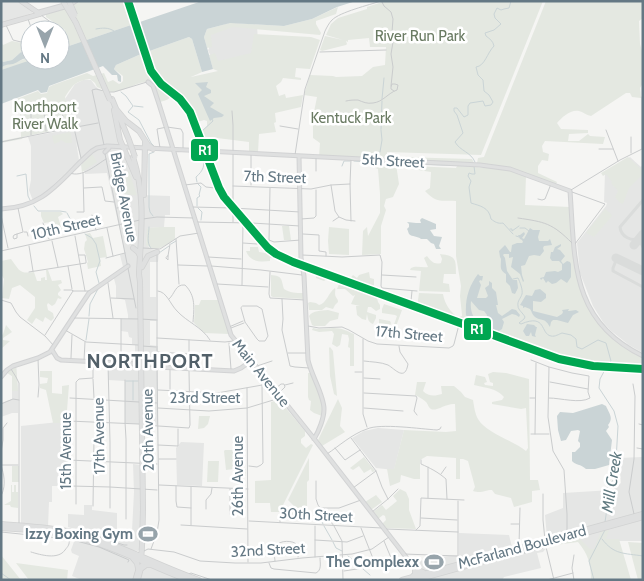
<svg xmlns="http://www.w3.org/2000/svg" width="644" height="581" font-family="Cabin,sans-serif">
	<style>
		.built { fill: #e5e6e5 }
		.green { fill: #e4e8e1 }
		.water { fill: #cad4d6 }
		.lines { fill: none; stroke-linecap: round; stroke-linejoin: round }
		.stream { stroke: #cad4d6; stroke-width: 1 }
		.taxiway { stroke: #dadcdb; stroke-width: 3 }
		.runway { stroke: #dadcdb; stroke-width: 9 }
		.secondary-casing { stroke: #d2d3d4; stroke-width: 5 }
		.primary-casing { stroke: #d1d1d1; stroke-width: 5.5 }
		.highway-casing { stroke: #d2d3d3; stroke-width: 6 }
		.street { stroke: #cacccd; stroke-width: 1 }
		.secondary { stroke: #dfe0e0; stroke-width: 3 }
		.primary { stroke: #dfe0e0; stroke-width: 4 }
		.highway { stroke: #dfe0e0; stroke-width: 4.5 }
		.highway-bridge-casing { stroke: #d2d3d3; stroke-width: 6; stroke-linecap: butt }
		.highway-bridge { stroke: #dfe0e0; stroke-width: 4.5 }
		.rail-1-casing { stroke: #fff; stroke-width: 11 }
		.rail-1 { stroke: #00a651; stroke-width: 8 }
		.labels { text-anchor: middle; stroke-width: 5; stroke-linejoin: round; paint-order: stroke }
		.park-label { font-size: 15px; fill: #6a7b63; stroke: #fff }
		.street-label { font-size: 15px; fill: #647884; stroke: #fff }
		.poi-label { font-size: 15px; font-weight: bold; fill: #647884; stroke: #fff; text-anchor: end }
		.water-label { font-size: 16px; font-style: italic; fill: #607a80; stroke: #fff }
		.district-label { font-size: 20px; font-weight: bold; letter-spacing: 1px; fill: #526069; stroke: #fff }
		.line-badge { stroke: #fff; stroke-width: 2 }
		.badge-label { font-size: 14px; text-anchor: middle; font-weight: bold; fill: #fff }
	</style>
	<rect width="100%" height="100%" fill="#f5f5f3"/>
	<path class="built" d="M1,1H20L33,12L32,13L1,24Z
		M231,22L257,26L259,56L215,66L208,50L209,49L208,31Z
		M83,80H91L96,87L105,93L112,106L117,137L137,179L140,195L170,196V215H165L164,227L148,228L146,244L151,249L159,251L158,262H150V297H156V321H150V345L158,346V426L125,423V381L108,380V363H121V354L135,355V345L132,344V338L129,337L128,332L121,331V319H128V315L125,300L116,298V286L113,275L123,267L120,255L125,253L107,173L85,174L76,141L79,160L45,193L33,201L29,190L31,180V146L28,137L72,129H73L65,99L75,84Z
		M630,157L641,167L643,164V353L629,345L610,330L603,322L593,306L580,273L577,243L606,206L607,203L604,202L605,173Z
		M16,365L18,391V413H12L1,417V403L12,399V376L6,372Z
		M68,421V486H52V502H49L48,527L21,524V426Z
		M378,428L404,430L394,470L376,468L352,438L364,431Z
		M181,442L204,443L202,486L177,485L176,448Z
		M642,457L643,541H600L595,550H588L579,538L548,546L543,552L537,553L541,568L504,577L502,580H426L413,563L416,564V560L427,561L439,560V557L459,555V533L509,535L512,547L547,537L545,515L563,508V493L612,490L621,483L619,458Z
		M133,464L141,465V514L140,548L138,551L130,550L100,537L68,527V514L84,515V505H92V510L117,513V530L132,531L134,492Z
		M75,539L104,548L134,559L139,572L146,565L188,580H82L72,576L79,556L72,553L71,550Z"/>
	<path class="green" d="M83,1H127L134,24L60,49V37L65,35V30L46,17V13Z
		M385,1H543L481,155L387,152V161L319,157L320,143L313,138V117L317,97L304,95L310,75L333,76L336,77L362,76L373,67L385,65L386,47H370L369,38L348,40V42L346,41L347,44L346,45L322,51L320,50L325,36L343,40L326,35L331,24L338,18L367,9V7Z
		M546,1H643V18L639,21L640,44L643,54V83L640,88L641,98L632,97L630,93H626L591,116C586,115 583,112 579,111C571,109 562,117 557,123L561,129L588,130V133L569,134L568,141H579L588,134L590,136L605,137L603,144L545,141L542,146L543,152L549,154L548,161L542,160L538,166V173L557,182L556,184L508,167L477,163L478,158L484,157Z
		M338,7L336,14L316,21V24L321,33L320,35L233,27L211,35L212,47L207,48L204,37L207,29L230,23L284,26L312,19Z
		M254,34L311,37L320,40L310,69L296,68L295,77L301,78V80L283,78L281,82L276,86L279,96L285,94L286,98L303,95L301,107L275,113L276,122L274,123L276,132L259,134L258,152H249V142L217,138L216,150H206L201,132L207,126V121L204,120L198,122C190,108 184,100 172,91C169,100 170,99 160,102L154,82C140,79 127,91 113,92C108,92 102,89 97,87L95,83L90,79C75,81 73,85 65,97L73,126L23,137L22,139L1,143V141L21,137L20,111L23,106L18,107L17,103H14V100L38,91L41,94L47,93L49,87L53,85L87,73L93,76L104,73L108,82L113,80L119,84L121,83L123,81V76L114,69L116,65L141,54L189,37L192,39L202,72L191,77L218,71L213,69L209,55L215,53L218,61L251,53Z
		M12,41L22,43L30,42V50L25,48L24,53L21,52L12,60L3,62L1,60V42L3,45Z
		M27,58L28,62L1,70V67L8,64H11Z
		M69,132L71,133L72,143H66L61,140L59,142L54,144L52,136Z
		M92,154L97,162L82,172L81,165Z
		M399,157L472,159L474,163L405,160Z
		M628,157L643,171V174L629,188L623,204L620,203L615,197L618,191L611,183L612,182L606,174L603,176L601,173Z
		M372,163L396,164L399,184L393,197L386,199L384,206L386,210L381,226V254L362,255L363,231L367,227L368,236L380,213V194L378,169L373,167Z
		M412,166L456,168L457,166L505,169L526,176L525,205L570,207C572,229 572,252 576,273C583,310 608,343 643,358V369L602,366L566,361L546,354L461,322L462,315L460,296L461,286L456,256V201C441,200 437,204 425,191L430,188L431,172L412,169L411,167Z
		M129,171L137,195C129,196 123,193 115,193L111,174Z
		M605,209L610,213L612,216L594,237L586,233Z
		M41,212H61L63,214L58,217L62,230L60,231L58,228L55,229L51,222L44,223L41,216Z
		M282,226H289L291,240H284Z
		M159,227H175V239C164,246 158,253 146,245L147,229L149,228Z
		M329,227L349,229V255L329,254L328,241Z
		M90,233L93,238L103,236L107,257L100,258L101,266L88,269L87,263L88,262L84,249L85,242L87,240L85,234Z
		M250,247H258L259,252L265,253V247L276,256L299,265V267C288,267 283,258 270,258V261C260,262 250,262 246,251H250Z
		M440,254C456,256 456,259 456,274H444L443,283L449,284L450,292L419,291L421,271L410,270L411,268C416,265 422,268 428,267L424,258L427,256C431,261 434,265 441,263L442,259Z
		M11,259C20,271 19,274 34,272L37,281H41V278L45,277V280H47L46,270H48L52,281L61,280L62,283L58,285L61,290L58,293V295L62,298L60,299L58,298L55,304L52,306L48,303L47,305L48,310L53,313L54,318L51,321L45,317L43,322L36,318L32,324L27,320L35,308V297L20,285L12,288L9,299L2,298L4,279L1,274V261Z
		M305,268L376,294L378,302L380,305V309L376,311L371,307H368L367,312L376,315V318L373,324C368,322 368,319 367,314L366,320L362,319L357,315L356,306H360L351,304L355,295L353,296L345,289H337L339,284L327,279L324,281L316,278V274L306,271Z
		M369,272L370,278L374,279V291L348,281L353,275L357,278L359,275Z
		M271,275C283,276 281,279 284,289C290,293 296,293 303,293L304,294V299L273,297L271,296Z
		M335,288C336,291 334,294 336,297C337,299 338,299 338,302L335,305L333,309L326,307L322,310H309L308,303L310,302L316,303L319,305C327,303 328,293 335,288Z
		M419,293L443,294C445,305 450,311 458,318L457,321L417,307Z
		M201,300H219L229,334L204,333L194,323L195,305H199Z
		M384,304L402,310L391,340L389,339L397,316L395,315L382,313V309Z
		M328,310L339,313L338,319L330,321L325,326H314L312,325L309,316C313,310 321,311 328,310Z
		M379,319L390,321L391,323L387,334L383,332L379,328Z
		M6,325L12,332L3,338V340L10,341L1,349V336L3,334Z
		M313,328C320,330 326,328 334,328C342,328 347,331 354,334V366H350V348L348,347L349,339L348,335L342,334L340,345L337,347L332,344L334,334L332,331L319,332L312,330Z
		M330,347L333,351L337,396L334,394L330,376L329,348Z
		M16,365L18,391H12V376L6,372Z
		M40,371H52V393L62,394V386L69,385L66,423H53L46,390L40,388V384L47,383L48,378L40,377Z
		M493,372L506,373L529,379L530,480H538L540,490L532,491V502L514,507L511,498L495,494L492,490C484,490 482,494 473,491L475,487L468,461L463,459H460V479H456V458L427,456L420,460V479H414L401,475L400,482L390,486L387,469H394L404,430L446,432L456,431L455,404C446,403 436,412 431,409C428,407 428,404 426,402C423,399 419,397 415,395L417,382H426L423,391C429,397 435,396 442,394L441,386H454L461,392L465,397L473,400C474,406 475,414 478,419C486,433 514,441 526,451L528,448L526,408L521,409L492,404V402L502,400L504,397C496,388 486,388 474,385L476,375L485,377L487,382L484,383L485,385L493,386V383L490,382L488,374Z
		M308,373H311C316,387 324,401 322,416L314,413L310,410L311,401L309,400L308,397Z
		M338,399L342,408L340,426L345,432L322,446L318,440Z
		M279,400L305,431V436L301,439V443L306,448L311,444L313,445L283,505L279,506V512H271L270,503H255V481L271,480V402Z
		M199,416H210L208,424L204,428L198,429Z
		M236,448H245V460L239,469H246V476H233V469L226,470L224,451L225,450H235Z
		M364,457L375,471L372,472L371,469L364,473L359,466L353,470L350,468Z
		M309,458V480L307,482V517L289,516L287,514L289,509H292L293,505L288,500Z
		M208,461H219L218,482H207Z
		M12,466H19V482H12Z
		M11,485H12V492H14V485H16V492H18V508L11,507L10,505H4L11,501Z
		M400,489L406,492L409,499V510L416,529L386,528L382,524L386,520L385,516L383,515L378,519L373,512L382,505L386,510L397,501L393,496Z
		M376,495L382,502L371,510L365,502Z
		M609,530L606,539H619L631,580H591C591,564 588,554 578,542L548,546L579,538L590,549H594L601,531Z
		M628,542L643,543V580H638Z
		M1,555L21,580H1Z
		M16,563L68,570L67,580H29Z"/>
	<path class="water" d="M202,1H356L337,7L312,19L284,26L230,23L207,29L204,37L213,69L202,72L192,39L189,37L141,54L116,65L114,69L121,76V82L118,81L117,75H112L103,66L49,86L47,92L41,93L38,90L1,104V70L28,61L26,58C21,59 17,63 13,64C7,65 7,64 2,67H1V60L3,62L12,60L21,52L23,53V49L26,48L30,50V60H60V49Z
		M208,82L206,87L211,90V93L204,96L214,103L210,107L224,115L222,117L214,118L210,121L198,94L202,90L195,83Z
		M422,218L436,224V229L430,230L434,236L442,237L439,246L441,249H436L434,244L431,243L427,239H421C418,236 412,237 409,234C408,232 408,230 407,229L409,227V224L407,222L416,223H421L420,220Z
		M530,228L533,230H540L538,237L539,241H548L550,239L552,245L544,246L543,248L544,251L540,256L534,255L529,256L525,265L521,266L522,275L524,281L523,282L520,274L511,267L513,257L509,258V254H504L503,255L505,258L507,271L513,280H517L518,288L515,294L512,293L510,286L506,282V274C499,270 501,266 501,259L500,257L499,251L505,245L510,252H511L512,245L517,243H522L523,242L522,240L520,239L518,235H520L524,232L525,234L522,238L524,239Z
		M561,244V246L557,249L560,250L565,256L561,261L563,264L567,261L570,262L571,264V277L567,283L561,279L556,283L552,284L548,281L546,283L543,278L541,280L540,278L544,277L546,272L555,271L558,272L562,270V264L559,261H552L550,258L551,252H553L555,247Z
		M478,274L480,276H483L482,281L481,280L479,281L481,285L477,298H486L488,296L485,288L489,285V281L492,283V288L496,292L498,305H496L498,313L502,316L512,309L516,310L520,315L519,317L516,315L512,314L502,319L504,322L502,329L499,331C493,329 488,328 485,322L487,315L484,311L479,310L471,301C470,309 472,318 479,323V325L470,322L466,315C465,298 469,286 478,274Z
		M540,289L546,294V298L541,302L533,301V311L557,317L562,314L563,312L562,310L569,309L568,311H569L576,310L579,312L573,315L568,323L557,320H553L551,322L550,327C544,316 540,322 534,316C532,314 532,312 530,309L525,307L523,308V306L520,305L526,295L532,296L535,290Z
		M527,324L534,325L536,327H537L535,335L536,337L532,336L531,332L529,336H526L523,331Z
		M602,404L606,406C609,413 614,418 608,425L609,427L606,431L612,440L609,465L595,469H586C581,464 575,465 572,461V452H575L580,447V443L578,441L580,431L578,430L571,431L566,440L561,441L558,430L557,416L560,412L573,413Z"/>
	<g class="lines">
		<path class="stream" d="M96,29C102,28 108,27 114,31
			M121,92L126,96L133,106L128,112L139,120L151,143L154,146
			M382,99L384,78
			M134,106L143,107
			M381,129L382,101
			M207,149L202,131L213,121L212,119
			M380,152L382,140L381,130
			M354,161L368,162
			M373,162L397,163
			M475,162C471,152 460,151 455,142L463,133L457,115L454,111V108H457L464,117L468,115V106L470,103L483,101L485,106L491,105L493,102L489,95L484,91L483,80L478,75L476,67C485,66 487,53 494,46C493,41 490,39 486,36L485,33L494,30L501,24L495,18L494,14L497,8L501,10L504,9L509,8L511,1
			M411,164L474,166L475,174H472L469,173L468,176L471,181L469,187L471,203C480,206 489,207 491,219C495,222 498,224 503,223L513,234
			M342,166L344,161H350
			M17,176L26,174L28,196L30,200
			M197,182L196,177C203,171 206,165 202,156L204,154
			M34,206L38,211H60L66,212
			M197,206V198L200,196L199,195L201,187L198,184
			M198,208L202,212L201,220
			M67,213L74,226L77,229
			M153,216L150,212L149,207V154L154,152
			M149,227C149,234 146,243 151,248
			M520,228H525L529,231
			M510,229H512V231L519,226
			M85,234L92,238L96,244L100,261L96,272L99,283
			M516,236L519,237
			M171,244L176,241
			M159,253L169,246
			M513,279L518,278C520,282 523,290 522,294C521,298 517,301 518,306C518,310 523,313 525,317L524,319L519,323L521,324C547,313 540,334 551,336C555,337 559,334 562,333L571,335L576,339L577,347L582,349L598,340L606,343L611,361L608,364L600,379L599,388L614,411L618,426L615,478L607,487L608,502L605,522
			M89,316L90,304L99,287
			M86,340L89,319
			M126,381H138
			M133,400V381
			M317,518L321,520L323,524
			M324,526L332,540
			M602,539C614,555 624,553 643,556
			M333,542L336,548L342,551
			M348,556L361,567
			M363,569L370,575
			M1,573L11,580
			M23,580L25,579L28,580
			M594,580L589,561L605,530"/>
		<path class="taxiway" d="M642,235L641,243L643,247
			M639,239C631,241 621,237 620,227L643,200
			M617,258L613,268V271L643,287"/>
		<path class="runway" d="M634,245L643,234
			M616,258L643,271"/>
		<g class="secondary-casing">
			<path id="secondary" d="M39,12L68,4L73,1
				M40,14L68,6L76,1
				M148,82L153,86L159,104L231,335L312,436L420,575
				M105,152L109,148
				M299,156L301,258L304,276L308,360C311,375 324,395 324,409C324,418 319,431 314,439
				M1,209C47,207 61,178 92,151L97,148L107,146L480,165L510,169L570,191C575,260 570,321 643,356
				M52,350L57,358L61,360L157,365
				M157,367L234,371L241,368L251,361
				M1,377L7,370L13,366L38,358L50,352L89,293L128,266"/>
		</g>
		<g class="primary-casing">
			<path id="primary" d="M21,1L40,14
				M1,25L40,14
				M135,580L139,567
				M138,580L142,565"/>
		</g>
		<g class="highway-casing">
			<path id="highway" d="M112,99L129,140
				M116,109L126,121L139,131L148,145L153,149
				M114,110L120,140L136,177
				M133,157C146,197 141,233 139,274L140,282L143,509L142,546L141,560
				M144,195L145,142
				M133,248L138,252L140,256
				M142,267L148,256L157,252
				M1,524C27,526 52,527 77,533C120,544 158,566 199,580
				M1,528C28,530 55,531 81,538C118,548 152,567 188,580
				M132,557L137,563L138,568
				M142,568L146,565H150
				M412,577L415,574V569L423,572
				M402,580L643,514
				M416,580L643,517"/>
		</g>
		<path class="street" d="M382,2L384,6L391,12L393,19L392,32L393,42L391,54L393,67L391,86
			M41,15L64,32V35L60,37
			M28,19L32,30
			M6,25L13,40L21,42L30,40
			M30,27L36,25L43,30
			M48,30L52,25
			M320,52L386,50
			M108,92H114L147,82
			M346,101C350,100 354,100 358,100C363,102 367,104 373,103C383,102 388,93 397,90L398,85L395,84H392L391,87V89L394,91
			M43,108L45,119L46,131
			M232,111L233,125V222
			M280,126L298,129
			M74,128L81,158
			M606,130L618,161
			M31,135V110L56,104H59L61,106L65,128
			M631,137V153
			M1,142L50,132L98,123
			M104,145L92,90L96,89L104,91
			M160,148L157,129L167,127L181,129L183,133V148
			M599,149H613
			M105,154L136,308
			M251,154V185
			M295,155L305,89L325,31C327,27 329,23 332,20C340,12 369,5 381,1
			M316,171V158
			M70,173C82,178 96,165 106,159
			M185,185L201,183L206,187L215,188L218,189L220,195L229,207
			M331,185L335,211L339,217
			M233,186L311,189L331,185L350,184
			M84,188L101,187H102L105,201L114,202
			M270,188L269,240L274,242L301,240
			M571,190L620,160L642,149V97
			M572,192L605,204L575,244
			M538,199L542,200L545,199L551,184
			M192,207L233,208L300,212
			M117,208L124,207
			M77,212H84L83,173
			M1,215L8,248
			M92,215L96,230
			M518,218C545,222 552,223 572,243
			M143,219L157,217L194,218
			M301,219L314,218L316,216V190
			M333,221L339,217L346,220L355,221
			M351,221L350,184L351,159
			M196,222L252,223L300,226
			M43,223L49,239
			M107,228L113,256
			M24,232H27L28,236
			M17,234V238L14,239L13,237L14,235L23,232L18,208
			M303,234L319,235V251L326,252V256
			M75,236L85,291
			M176,239L179,284
			M52,241L58,267
			M243,243L257,244
			M29,246L33,271
			M143,248L160,249L180,236L199,233
			M1,251L140,220
			M157,255V363
			M302,255L342,257L380,255L382,262L381,286L382,288L417,291
			M168,256L170,244
			M168,256V260L166,258Z
			M208,257L241,259
			M106,258L125,253
			M178,265L207,266
			M68,266L72,289
			M211,266L261,270L302,275
			M29,272L86,263V261L85,255H79
			M270,272L269,294L270,298L305,300
			M382,275L416,277
			M108,283L113,318
			M217,284L268,287
			M242,285L243,223
			M64,290H72L73,291H91
			M158,291C167,292 170,304 177,311C187,322 202,327 210,340
			M111,298L134,299
			M169,299C175,294 175,284 185,285C196,296 194,308 193,322
			M282,299L283,319L282,330L290,366L295,367L309,368
			M1,300L11,303L16,312L20,317L45,336L54,346
			M411,301L412,291
			M243,306H257L262,309L268,336L265,341H259L257,339L245,322L241,308Z
			M74,318L140,319L157,320
			M121,319V363
			M308,326L319,328L342,327L349,330L368,341L377,344L449,348L453,346L454,344L461,317
			M229,327L243,321
			M231,328L244,323
			M65,330L86,342L138,345
			M45,335L73,291
			M157,338L225,342L233,341
			M363,339V414L367,427
			M189,340V367
			M229,343L231,369
			M142,346L156,347
			M158,352L189,354
			M288,353H307
			M71,358L72,335
			M38,359L39,385L38,397
			M531,360L549,367L548,417L553,451L564,470L567,514V533
			M84,361L85,342
			M364,361C371,362 381,362 388,365C395,369 405,382 408,364L400,352L399,346
			M108,364L110,442V508
			M257,366L272,361
			M11,369L16,377L19,383V523
			M355,372H362
			M364,378L380,379
			M93,379L94,398
			M125,380V422L126,439V519
			M550,382L588,389
			M633,384L635,396L634,459L629,492L634,514
			M285,385L293,383
			M247,388L248,562
			M170,389V368
			M275,389L281,384H284L285,387L279,393
			M158,390L217,393L268,384
			M364,393L416,396L417,398L414,411L417,415
			M70,398L139,402
			M530,398H535
			M549,398C561,398 580,404 590,398L588,392L589,376L572,373L549,367
			M143,402L157,403
			M1,404L13,399L19,400
			M158,408L209,411L247,408L280,398
			M364,408L403,411
			M68,421L139,424
			M639,424L643,425
			M143,425L189,428L190,425L189,371
			M531,434H549
			M535,434L536,363
			M351,438L376,471L382,487L388,499
			M158,445L178,446V429
			M335,448L345,460L360,450
			M637,448L643,449
			M1,452L3,440V428L7,423
			M327,454C339,446 352,434 367,429C380,423 421,429 437,430L440,429L441,427
			M159,459H176
			M68,460L157,464
			M421,460V464C430,468 438,472 446,479L447,499
			M249,466L257,467L261,465L263,463L262,385
			M441,474L446,467
			M316,481V499L318,505L334,526L342,541L343,580
			M159,485L248,489
			M71,486L110,487L157,490
			M176,486V501L177,507L191,508
			M191,487V525
			M353,488L376,471
			M230,489V514
			M2,494C6,484 4,475 1,465H18
			M543,494V520L545,540
			M428,498V467
			M458,501V562
			M76,504V382L79,379L93,378V363
			M93,506L94,438
			M321,508H339L361,500
			M206,509V500L211,494L212,488
			M372,512L388,499L398,489
			M421,518L457,520
			M249,521L382,528
			M280,522V508
			M511,524H519
			M181,525L247,529
			M315,526V557
			M68,529L88,533L124,545H127
			M386,529L458,532
			M416,530L420,526L421,498L464,500
			M1,532L69,539L99,547L129,560L128,562
			M315,540L347,542L363,536
			M384,541L394,565H398L408,561
			M519,545L520,508
			M546,547L554,580
			M151,549L157,533L159,520L157,367
			M144,551L148,549L174,552L200,561L235,563H261L302,558L352,554L372,549L389,537
			M31,552C41,555 58,560 65,550C68,546 70,545 69,539
			M404,554L457,556
			M574,555L572,568L574,580
			M498,558L500,560L546,547
			M275,561C275,557 272,550 276,546C279,540 294,540 297,545C299,548 298,554 298,557
			M269,563L271,568L274,569L316,573C322,570 320,563 320,558
			M344,571L370,567L374,565V561L361,528
			M189,574L191,573L212,580
			M547,580L573,573"/>
		<use href="#secondary" class="secondary"/>
		<use href="#primary" class="primary"/>
		<use href="#highway" class="highway"/>
		<g class="highway-bridge-casing">
			<path id="highway-bridge" d="M63,1L76,23L110,100
				M69,1L75,15
				M129,140L135,157"/>
		</g>
		<use href="#highway-bridge" class="highway-bridge"/>
		<g class="rail-1-casing">
			<path id="rail-1" d="M128,1L151,71L161,84L180,99L190,112L219,188L224,197L268,248L276,254L293,262L559,359L593,366L643,369"/>
		</g>
		<use href="#rail-1" class="rail-1"/>
	</g>
	<defs>
		<g id="stadium-bare" transform="scale(1.5)"><path d="M0-5a6.5 5 0 1 0 0 10a6.5 5 0 1 0 0-10ZM-3.5-1.8h7v3.6h-7Z" fill="#97a4ab" stroke="#fff" stroke-width="2.5" paint-order="stroke"/></g>
	</defs>
	<g fill-rule="evenodd">
		<use href="#stadium-bare" x="148" y="534"/>
		<use href="#stadium-bare" x="434" y="562"/>
	</g>
	<g class="labels">
		<g class="park-label">
			<text x="420" y="41">River Run Park</text>
			<text x="45" y="112">Northport<tspan x="45" dy="17">River Walk</tspan></text>
			<text x="351" y="123">Kentuck Park</text>
		</g>
		<g class="street-label">
			<text transform="translate(393 161) rotate(3)" y="5">5th Street</text>
			<text transform="translate(275 177) rotate(2)" y="5">7th Street</text>
			<text transform="translate(124 197) rotate(79)" y="5">Bridge Avenue</text>
			<text transform="translate(66 227) rotate(-13)" y="5">10th Street</text>
			<text transform="translate(409 334) rotate(5)" y="5">17th Street</text>
			<text transform="translate(261 373) rotate(51)" y="5">Main Avenue</text>
			<text x="205" y="403">23rd Street</text>
			<text transform="translate(148 430) rotate(-91)" y="5">20th Avenue</text>
			<text transform="translate(99 436) rotate(-91)" y="5">17th Avenue</text>
			<text transform="translate(66 451) rotate(-90)" y="5">15th Avenue</text>
			<text transform="translate(238 476) rotate(-90)" y="5">26th Avenue</text>
			<text transform="translate(316 515) rotate(3)" y="5">30th Street</text>
			<text transform="translate(522 547) rotate(-15)" y="5">McFarland Boulevard</text>
			<text transform="translate(268 550) rotate(-3)" y="5">32nd Street</text>
		</g>
		<g class="poi-label">
			<text x="133" y="539">Izzy Boxing Gym</text>
			<text x="419" y="567">The Complexx</text>
		</g>
		<g class="water-label">
			<text transform="translate(611 482) rotate(-81)" y="6">Mill Creek</text>
		</g>
		<g class="district-label">
			<text x="150" y="368">NORTHPORT</text>
		</g>
	</g>
	<g class="line-badge">
		<rect x="190" y="138" width="29" height="24" rx="5" fill="#00a651"/>
		<rect x="463" y="317" width="29" height="24" rx="5" fill="#00a651"/>
	</g>
	<g class="badge-label">
		<text x="205" y="155">R1</text>
		<text x="477" y="334">R1</text>
	</g>
	<rect width="644" height="581" fill="none" stroke="#647884" stroke-width="5"/>
	<g transform="translate(45 45) rotate(180)"><circle r="24" fill="#ffffff" stroke="#c1c9ce"/>
	<path d="M0-4L9 19L0 12L-9 19Z" fill="#97a4ab"/>
	<text y="-8" font-size="14" font-weight="bold" text-anchor="middle" fill="#647884">N</text>
	</g>
</svg>
